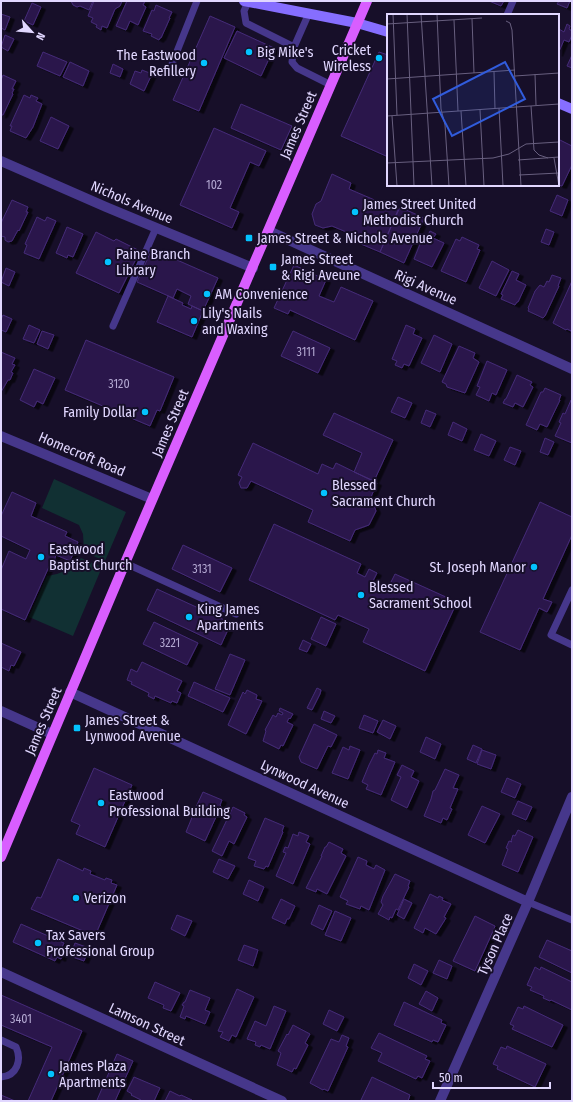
<svg xmlns="http://www.w3.org/2000/svg" width="573" height="1102" font-family="'Fira Sans Condensed',sans-serif">
	<style>
		.green { fill: #113033 }
		.building { fill: #2a194b; stroke: #452a78; filter: url(#shadow) }
		.lines { fill: none; stroke-linecap: round; stroke-linejoin: round }
		.lane { stroke: #46378b; stroke-width: 7 }
		.street { stroke: #46378b; stroke-width: 10 }
		.secondary { stroke: #866eff; stroke-width: 10 }
		.primary { stroke: #d95eff; stroke-width: 10 }
		.poi-dot { fill: #03c2ff; stroke: #170f29; stroke-width: 1.5 }
		.labels { text-anchor: middle; stroke-width: 4; stroke-linejoin: round; paint-order: stroke }
		.number-label { font-size: 12px; fill: #b3a8d2 }
		.poi-label { font-size: 14px; fill: #e1d7ff; stroke: #170f29; text-anchor: start }
		.street-label { font-size: 14px; fill: #e1d7ff; stroke: #170f29 }
		.inset-road { fill: none; stroke: #685f7f; stroke-width: 1 }
		.view { fill: #315cdc; fill-opacity: 0.15; stroke: #315cdc; stroke-width: 2 }
		.inset-edge { fill: none; stroke: #e1d7ff; stroke-width: 2 }
	</style>
	<defs>
		<filter id="shadow"><feDropShadow dx="4.5" dy="2.5" stdDeviation="0" flood-color="#0009"/></filter>
	</defs>
	<rect width="100%" height="100%" fill="#170f29"/>
	<path class="green" d="M54,479L126,512L105,561L84,552L83,534L79,525L42,508Z
		M81,558L102,567L73,636L29,617L47,576C61,574 72,569 81,558Z"/>
	<path class="building" d="M71,1H93L89,10L80,6L77,7L73,5Z
		M94,1H122L120,6L115,9L107,28L102,26L101,30L96,27L97,25L91,22L93,18L88,16Z
		M127,1H145L143,5L146,7L138,25L130,21L126,30L116,26Z
		M489,1H504L501,6Z
		M559,1H570L567,8L557,4Z
		M32,3L41,7L33,25L24,21Z
		M156,5L172,12L169,18H170L161,38H160L159,40L151,36L152,34L143,31L152,10L154,11Z
		M1,14L10,17L5,30L1,28Z
		M210,16L235,27L199,111L173,100Z
		M567,24L570,26L569,29L572,31V35L569,42L564,40L558,54V32L559,29L564,32Z
		M237,31L274,48L261,76L224,58Z
		M5,35L14,39L8,51L1,47Z
		M43,52L67,62L60,76L37,66Z
		M379,52L388,55V152L386,156L341,136Z
		M572,55V68L567,66Z
		M70,62L89,71L83,86L63,77Z
		M113,64L123,69L120,77L110,73Z
		M142,70L152,74L144,91L130,84L135,71L141,73Z
		M3,75L16,81L12,89H14L12,93L13,94L3,115H2L1,116V80Z
		M24,95L30,98L31,95L38,98L36,101L42,104L33,127L26,138L10,131L12,126H10Z
		M241,104L292,126L281,150L231,128Z
		M51,117L69,126L58,149L40,141Z
		M214,128L266,151L259,166L250,162L230,208L239,212L232,228L180,205Z
		M558,139L572,146V165L562,186L558,185Z
		M332,174L351,183L349,189L398,210L380,252L349,239L351,234L332,226L323,228L315,225L312,214L316,204L321,201Z
		M557,195L568,200L562,216L550,211Z
		M12,200L28,207L26,212H28L19,231L18,230L12,241L8,242L5,240V237L1,236V223Z
		M400,207L424,218L404,263L380,252Z
		M37,217L45,221L47,217L56,221L39,259L24,253L27,245L25,244Z
		M67,227L83,234L73,257L68,255L67,258L56,253Z
		M546,229L554,232L549,245L541,242Z
		M430,231L436,234L433,238L444,243L432,267L414,259L422,239L425,234L428,235Z
		M96,232L114,241L116,239L140,251L119,293L76,273Z
		M462,237L479,245L477,249L480,250L466,282L441,271L456,239L460,241Z
		M152,249L218,278L203,311L188,304L191,296L177,289L173,298L137,282Z
		M492,261L509,270L496,296L479,288Z
		M294,265L326,280L319,296L334,302L341,287L373,301L355,340L290,310L288,314L274,308Z
		M6,268L15,272L9,286L1,282Z
		M512,271L519,274L516,280L526,285L518,302H517L515,305L501,299L503,295L501,294Z
		M552,275L561,278L558,286H559L545,316L543,318L528,311L529,309L528,308L535,291L540,285L544,287L547,281L549,282Z
		M572,281V328L571,331L567,329L566,330L553,323Z
		M168,296L183,303L182,305L191,309L192,306L203,311L192,337L157,322Z
		M3,315L12,319L6,332L1,330V319Z
		M29,325L40,330L34,343L23,339Z
		M406,325L415,329L413,334L422,338L409,366L404,364L402,368L395,365L397,361L392,359Z
		M42,331L54,335L48,349L37,344Z
		M293,331L330,348L318,373L281,356Z
		M434,335L452,344L440,372L421,363Z
		M86,340L174,377L160,411L157,410L150,426L65,390Z
		M459,346L475,353L473,358L479,362L465,393L447,387L446,384L442,382Z
		M1,352L15,358L12,364L15,365L11,372L13,373L10,380H8L1,392Z
		M487,361L507,370L496,395L492,393L489,401L476,395L480,387L477,386Z
		M34,369L55,378L43,404L37,401L34,407L20,400Z
		M517,375L532,382L530,385L533,387L523,407L515,403L513,407L503,403L505,399H506Z
		M545,388L561,395L559,400H560L547,427L540,424L537,430L526,425L541,392H543Z
		M398,397L412,403L405,418L391,412Z
		M571,400H572V443L555,436L561,423L559,422L563,413L565,414Z
		M426,410L436,414L430,427L421,423Z
		M334,413L393,440L374,481L354,472L362,453L323,435Z
		M453,422L467,429L462,441L448,435Z
		M481,434L496,441L489,456L474,450Z
		M545,438L554,442L548,455L540,452Z
		M253,443L318,474L322,464L333,469L336,463L377,483L371,497L376,511L369,525L355,530L350,541L308,522L313,510L251,481L247,488H241L239,483L242,477L238,475Z
		M510,447L521,451L515,465L504,460Z
		M12,492L36,503L31,516L67,532L65,536L78,542L70,561L56,555L54,561L52,560L25,620L1,609V570L9,551L26,559L30,550L1,536V516Z
		M540,502L572,517V535L543,599L552,602L547,612L539,608L520,650L480,632Z
		M274,524L361,564L357,573L365,577L369,569L377,573L373,581L388,588L395,574L457,602L425,671L363,642L369,629L338,615L335,620L249,580Z
		M183,545L232,568L220,592L172,569Z
		M157,589L231,623L221,645L147,610Z
		M321,617L336,624L326,646L311,639Z
		M154,622L198,643L187,665L143,644Z
		M303,640L311,644L307,652L299,649Z
		M1,643L21,652L14,666L11,665L9,671L1,667Z
		M230,654L245,660L230,695L215,689Z
		M142,662L182,681L177,691L181,693L177,703L172,701L171,703L155,696L154,699L148,696L149,693L131,684L132,682L127,680L131,669L137,672Z
		M194,682L230,698L223,712L188,696Z
		M317,688L321,690L320,694L312,710L307,708Z
		M247,690L257,695L256,699L262,701L246,734L228,725L243,692L245,694Z
		M280,708L293,714L290,719L289,718L287,722L293,725L283,746L281,745L279,749L263,741L266,731L265,730L273,715L276,717L278,713L282,715L283,713L279,711Z
		M324,711L335,716L331,723L321,719Z
		M364,715L378,721L373,733L359,728Z
		M383,720L396,726L390,739L377,732Z
		M314,724L337,735L331,747L328,746L317,769L301,762L299,757Z
		M426,737L441,744L435,759L420,752Z
		M473,745L482,749L476,763L467,759Z
		M350,746L360,750L348,779L332,773L343,747L349,750Z
		M378,750L386,753L384,758L395,762L381,795L366,789L368,785L362,782L369,765L375,753L377,754Z
		M482,750L496,755L491,769L477,764Z
		M402,765L414,771L411,777L419,781L407,808L391,800L401,777L397,775Z
		M94,768L132,785L105,847L76,834L80,825L71,821Z
		M445,769L459,775L453,788L458,789L450,808L452,809L447,820L443,818L441,823L424,816L431,799L433,791L435,790Z
		M507,778L521,784L515,798L501,792Z
		M203,792L222,800L220,805L221,806L205,841L186,832L193,815L192,812L194,808L196,807Z
		M518,801L532,807L526,820L512,814Z
		M482,806L500,814L485,843L468,835Z
		M233,807L245,813L244,815L247,817L234,844L229,841L222,856L212,851Z
		M265,818L284,826L282,831L283,832L268,867L266,866L264,869L254,866L256,861L248,858Z
		M518,830L533,837L518,872L502,865L508,849L506,848L509,841L512,842L511,841L513,835L515,836Z
		M299,832L309,836L306,842L310,844L293,884L276,876L286,853L283,852L285,847L288,848L293,834L298,836Z
		M329,842L343,849L341,853L346,856L327,894L317,889L316,892L306,888L322,856H321L325,847H326Z
		M358,857L367,861L366,865L374,869L376,865L385,870L369,910L361,906L360,909L346,904L348,901L340,897Z
		M58,859L83,871L84,868L91,871L90,874L105,880L106,878L112,880L111,883L117,885L95,936L31,909L37,897L41,898Z
		M219,859L235,866L228,879L213,872Z
		M395,874L410,881L408,886L409,887L398,910L396,909L392,918L390,917L389,920L378,914L383,905L381,902L383,896Z
		M249,880L264,887L258,901L243,894Z
		M430,894L438,898L439,896L443,898L442,900L451,904L444,917L446,918L436,934L425,928L423,933L414,928Z
		M281,899L295,906L289,919H287L285,924L272,918Z
		M404,899L412,903L404,919L397,915Z
		M319,905L332,911L323,930L311,924Z
		M335,911L351,918L341,941L325,935Z
		M177,915L192,921L185,936L171,929Z
		M475,916L495,926L494,929L475,971L453,961Z
		M21,924L64,943L61,949L64,950L61,959L57,957L55,961L13,942Z
		M547,940L572,951V973L539,957Z
		M75,943L89,948L84,961L70,956Z
		M244,945L258,950L253,966L238,960Z
		M439,960L452,966L447,979L433,973Z
		M414,964L428,971L421,985L408,978Z
		M535,967L540,970L541,967L572,982V1010L551,1000L550,1001L543,998L544,996L530,990L532,987L527,985Z
		M155,982L180,993L171,1011L163,1008L164,1005L148,998Z
		M237,989L254,997L236,1037L232,1035L229,1041L220,1037L223,1032L218,1031Z
		M190,990L210,998L205,1010L210,1012L205,1024L186,1016L185,1019L180,1017L184,1006L182,1005L184,1002H185Z
		M426,991L438,998L432,1011L419,1004Z
		M1,995L82,1031L51,1101H28L52,1047L1,1025Z
		M404,1002L442,1020L441,1023L446,1025L438,1042L433,1040L432,1042L394,1025Z
		M274,1006L286,1011L270,1049L261,1045L260,1047L255,1045L256,1042L247,1039L255,1021L266,1026Z
		M524,1006L563,1025L552,1047L512,1029L514,1026L510,1024L518,1007L523,1009Z
		M329,1010L344,1017L337,1031L323,1024Z
		M293,1025L310,1034L305,1043L308,1045L296,1069L294,1068L292,1072L277,1065L281,1053L278,1051L287,1034L288,1035Z
		M379,1033L427,1056L425,1059L430,1061L422,1078L418,1076L416,1079L378,1061L382,1053L371,1048Z
		M342,1035L349,1038L346,1046L348,1047L328,1091L324,1089L323,1090L310,1083L331,1039L339,1042Z
		M507,1046L546,1064L535,1087L497,1069L498,1066L493,1064L501,1047L506,1049Z
		M117,1054L133,1061L115,1101H99L97,1100Z
		M134,1077L160,1088L154,1101H141V1100L131,1095L132,1094L127,1091Z
		M372,1077L410,1095L408,1101H364L361,1100Z
		M170,1091L180,1096L181,1095L192,1100L165,1101Z
		M1,1095L15,1101H1Z"/>
	<g class="lines">
		<path class="lane" d="M248,2L244,11L246,23L294,47L292,62L297,68L331,85
			M507,15L513,1
			M294,47L309,13
			M168,74L197,1
			M113,326L156,228
			M125,563L236,614
			M572,590L551,635L572,645
			M528,902L572,920
			M1,1040L16,1047C22,1060 17,1076 1,1077"/>
		<path class="street" d="M1,161L106,207L253,268
			M269,231L572,369
			M1,436L152,499
			M70,692L528,902
			M1,711L52,734
			M1,972L282,1101
			M440,1101L528,902L572,797"/>
		<path class="secondary" d="M244,1L357,23L388,32
			M558,103L572,109"/>
		<path class="primary" d="M1,857L125,563L367,1"/>
	</g>
	<g class="poi-dot">
		<circle cx="249" cy="52" r="4"/>
		<circle cx="379" cy="58" r="4"/>
		<circle cx="204" cy="63" r="4"/>
		<circle cx="355" cy="212" r="4"/>
		<rect x="245" y="234" width="8" height="8" rx="2"/>
		<circle cx="108" cy="262" r="4"/>
		<rect x="269" y="263" width="8" height="8" rx="2"/>
		<circle cx="207" cy="294" r="4"/>
		<circle cx="194" cy="321" r="4"/>
		<circle cx="145" cy="412" r="4"/>
		<circle cx="324" cy="493" r="4"/>
		<circle cx="41" cy="557" r="4"/>
		<circle cx="534" cy="567" r="4"/>
		<circle cx="361" cy="595" r="4"/>
		<circle cx="189" cy="617" r="4"/>
		<rect x="73" y="724" width="8" height="8" rx="2"/>
		<circle cx="101" cy="803" r="4"/>
		<circle cx="76" cy="898" r="4"/>
		<circle cx="38" cy="943" r="4"/>
		<circle cx="51" cy="1074" r="4"/>
	</g>
	<g class="labels">
		<g class="number-label">
			<text x="214" y="189">102</text>
			<text x="306" y="356">3111</text>
			<text x="119" y="388">3120</text>
			<text x="202" y="573">3131</text>
			<text x="170" y="647">3221</text>
			<text x="21" y="1023">3401</text>
		</g>
		<g class="poi-label">
			<text x="371" y="55" text-anchor="end">Cricket<tspan x="371" dy="16">Wireless</tspan></text>
			<text x="257" y="57">Big Mike's</text>
			<text x="196" y="60" text-anchor="end">The Eastwood<tspan x="196" dy="16">Refillery</tspan></text>
			<text x="363" y="209">James Street United<tspan x="363" dy="16">Methodist Church</tspan></text>
			<text x="257" y="243">James Street &amp; Nichols Avenue</text>
			<text x="116" y="259">Paine Branch<tspan x="116" dy="16">Library</tspan></text>
			<text x="281" y="264">James Street<tspan x="281" dy="16">&amp; Rigi Aveune</tspan></text>
			<text x="215" y="299">AM Convenience</text>
			<text x="202" y="318">Lily's Nails<tspan x="202" dy="16">and Waxing</tspan></text>
			<text x="137" y="417" text-anchor="end">Family Dollar</text>
			<text x="332" y="490">Blessed<tspan x="332" dy="16">Sacrament Church</tspan></text>
			<text x="49" y="554">Eastwood<tspan x="49" dy="16">Baptist Church</tspan></text>
			<text x="526" y="572" text-anchor="end">St. Joseph Manor</text>
			<text x="369" y="592">Blessed<tspan x="369" dy="16">Sacrament School</tspan></text>
			<text x="197" y="614">King James<tspan x="197" dy="16">Apartments</tspan></text>
			<text x="85" y="725">James Street &amp;<tspan x="85" dy="16">Lynwood Avenue</tspan></text>
			<text x="109" y="800">Eastwood<tspan x="109" dy="16">Professional Building</tspan></text>
			<text x="84" y="903">Verizon</text>
			<text x="46" y="940">Tax Savers<tspan x="46" dy="16">Professional Group</tspan></text>
			<text x="59" y="1071">James Plaza<tspan x="59" dy="16">Apartments</tspan></text>
		</g>
		<g class="street-label">
			<text transform="translate(298 125) rotate(-67)" y="5">James Street</text>
			<text transform="translate(132 202) rotate(23)" y="5">Nichols Avenue</text>
			<text transform="translate(426 287) rotate(24)" y="5">Rigi Avenue</text>
			<text transform="translate(170 423) rotate(-67)" y="5">James Street</text>
			<text transform="translate(82 454) rotate(23)" y="5">Homecroft Road</text>
			<text transform="translate(43 721) rotate(-67)" y="5">James Street</text>
			<text transform="translate(305 784) rotate(25)" y="5">Lynwood Avenue</text>
			<text transform="translate(495 944) rotate(-66)" y="5">Tyson Place</text>
			<text transform="translate(147 1024) rotate(25)" y="5">Lamson Street</text>
		</g>
	</g>
	<g transform="translate(387 14)">
		<rect width="172" height="172" fill="#170f29"/>
		<path class="inset-road" d="M6,0L10,101M20,0L27,172M34,0L45,172M50,0L54,95L58,111L62,172M85,5L87,59M67,6L71,97M119,7L123,9L125,16L134,172M0,10L95,4M107,58L108,95M148,60L149,91M128,62L172,59M0,65L128,56M144,92L147,136L152,141L161,144M112,94L116,172M93,96L97,172M74,97L79,172M0,102L172,90M5,102L10,172M167,144L172,172M131,146L172,143M0,149L106,144L122,140L139,130L172,128M132,161L172,159"/>
		<path class="view" d="M118,48L138,85L65,122L46,85Z"/>
		<rect width="172" height="172" class="inset-edge"/>
	</g>
	<rect width="573" height="1102" fill="none" stroke="#e1d7ff" stroke-width="4"/>
	<g transform="translate(32 32) rotate(117)" stroke="#170f29" stroke-width="3" paint-order="stroke">
	<path d="M0-3L7 15L0 10L-7 15Z" fill="#e1d7ff"/>
	<text y="-6" font-size="11" font-weight="bold" text-anchor="middle" fill="#e1d7ff">N</text>
	</g>
	<path d="M433 1082v6h117v-6" fill="none" stroke="#e1d7ff" stroke-width="2"/>
	<text x="439" y="1082" font-size="12" fill="#e1d7ff" stroke="#170f29" stroke-width="3" paint-order="stroke">50 m</text>
</svg>
